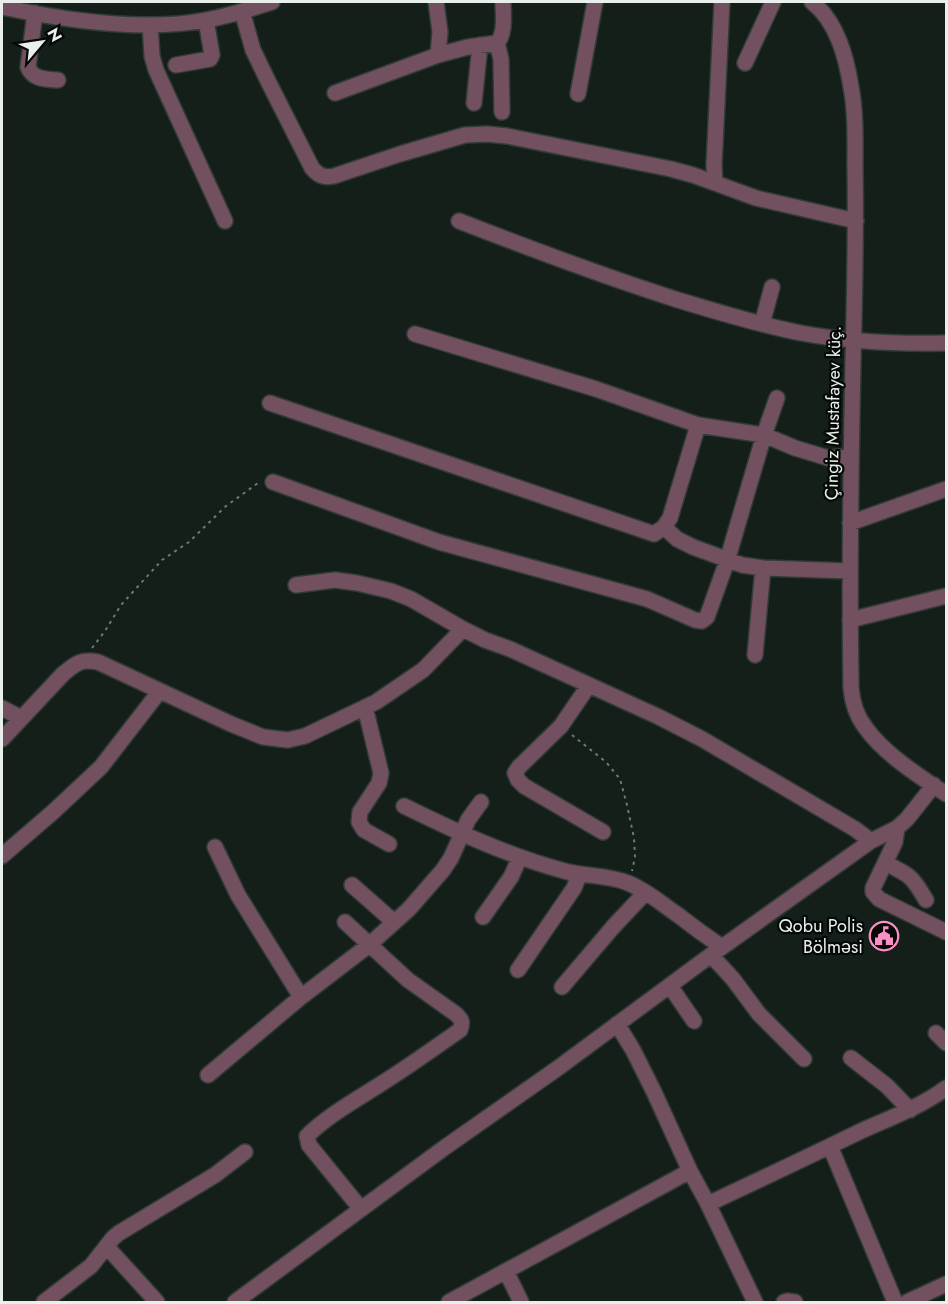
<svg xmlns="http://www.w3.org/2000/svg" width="948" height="1304" font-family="Jost,sans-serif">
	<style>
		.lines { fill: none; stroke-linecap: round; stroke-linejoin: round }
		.minor-casing { stroke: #323c37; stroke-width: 18 }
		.path { stroke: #707974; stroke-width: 2; stroke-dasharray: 3 4.5; stroke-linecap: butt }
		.minor { stroke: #73505f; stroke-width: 15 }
		.labels { text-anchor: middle; stroke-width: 4.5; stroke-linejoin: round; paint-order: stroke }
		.street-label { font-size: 18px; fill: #e9f0ec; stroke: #040806 }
		.poi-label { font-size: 18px; fill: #e9f0ec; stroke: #040806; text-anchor: end }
	</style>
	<rect width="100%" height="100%" fill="#141f1a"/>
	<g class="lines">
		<g class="minor-casing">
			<path id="minor" d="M436,2L440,32L438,55
				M812,2C837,22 846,56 851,87C856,113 855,141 855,168C856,219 855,269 854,319C851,442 849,565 851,687C852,702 856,715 865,727C883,753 920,777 946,794
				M2,7C63,20 144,32 206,20C229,16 250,9 272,2
				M242,11L253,50L268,81L312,168C319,176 324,178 334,176L400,154L465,135L487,134L507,136L671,169L693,175L756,198L856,221
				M35,13L28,67C33,80 46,79 58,80
				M150,25L152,56L156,70L225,221
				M497,43L501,59L502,112
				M745,63L773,2
				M176,65L210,59L212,55L206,20
				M335,93L438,55L468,47L497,43C506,33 503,14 503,2
				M578,94L595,2
				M474,103L480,45
				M715,183L714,165L722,2
				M459,221C531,249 603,276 678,300C718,312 759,325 801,333C849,342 898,344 946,343
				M762,324L772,287
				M415,334L596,389L698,425L764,435L795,448L828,458L851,456
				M270,403L654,534L664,527L677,539L693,547L742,565L763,568L850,571
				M273,482L439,542L647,599L695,620L702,621L707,617L727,561L764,435L777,398
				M850,523L946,489
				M664,527L670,518L698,425
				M296,585L335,580L357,583L391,591L411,599L463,629L485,640L510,649L589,685L659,717L702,739L855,829L871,841
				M850,620L946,596
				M755,655L763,568
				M589,685L561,726L519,767L515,773L518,780L524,786L603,832
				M365,707L381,773L379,783L360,812L359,822L364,830L389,844
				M2,708L21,718
				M2,739L63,674C76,663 81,659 98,662L231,724L263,737L288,740L305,736L376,702L423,670L463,629
				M404,806C455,831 506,855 561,870C583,877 606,874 628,883C646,890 662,904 678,915C692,926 707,937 722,947
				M897,828L895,842L873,888V892L879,899L946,932
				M215,847L238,895L301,997
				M2,856L53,812L101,767L159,692
				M885,863C910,875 912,876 926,900
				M352,885L394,922
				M483,917L511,877L520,857
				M345,922L408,980L456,1014C462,1020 463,1022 460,1030C436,1047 412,1064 387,1080C361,1097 329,1114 307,1136L309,1145L361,1209
				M711,955L733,979L759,1014L804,1059
				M518,970L574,888L579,875
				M670,986L694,1021
				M562,987L613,927L645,893
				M617,1024L633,1050L654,1092L690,1171L708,1204L755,1302
				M936,1033L946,1043
				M851,1058L887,1086L910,1110
				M208,1075L301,997L369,945L409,909L443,870L451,858L468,820L481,802
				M830,1146L895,1302
				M708,1204C759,1180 810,1156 861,1131C890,1118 920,1107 946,1088
				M107,1247L157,1302
				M506,1271L521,1302
				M44,1302L91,1266L113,1238L119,1233L215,1175L245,1152
				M235,1302L444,1148L558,1068L711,955L871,841L897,828L907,819L934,785
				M449,1302L690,1171
				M784,1302L787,1301L795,1302
				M907,1302L946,1284"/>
		</g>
		<path class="path" d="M92,648L105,631L121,605L162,560L189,542L226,506L258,483
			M572,735L606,762L620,779L627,805L634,838L635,857L632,871"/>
		<use href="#minor" class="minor"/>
	</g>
	<defs>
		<g id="civic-ring" transform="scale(1.5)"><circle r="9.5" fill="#040806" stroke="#fc8fc1" stroke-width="1.5"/><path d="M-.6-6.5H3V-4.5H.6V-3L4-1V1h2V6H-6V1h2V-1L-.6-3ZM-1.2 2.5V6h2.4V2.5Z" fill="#fc8fc1"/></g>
	</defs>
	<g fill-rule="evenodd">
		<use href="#civic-ring" x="884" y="936"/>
	</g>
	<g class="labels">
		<g class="street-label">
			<text transform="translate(833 413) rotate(-89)" y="6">Çingiz Mustafayev küç.</text>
		</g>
		<g class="poi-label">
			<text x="863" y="932">Qobu Polis<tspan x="863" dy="21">Bölməsi</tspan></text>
		</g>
	</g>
	<rect width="948" height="1304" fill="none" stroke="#e9f0ec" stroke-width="6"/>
	<g transform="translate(42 42) rotate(61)" stroke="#040806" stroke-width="4.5" paint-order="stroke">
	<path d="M0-4.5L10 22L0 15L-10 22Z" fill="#e9f0ec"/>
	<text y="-9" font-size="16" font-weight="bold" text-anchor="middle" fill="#e9f0ec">N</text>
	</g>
</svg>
